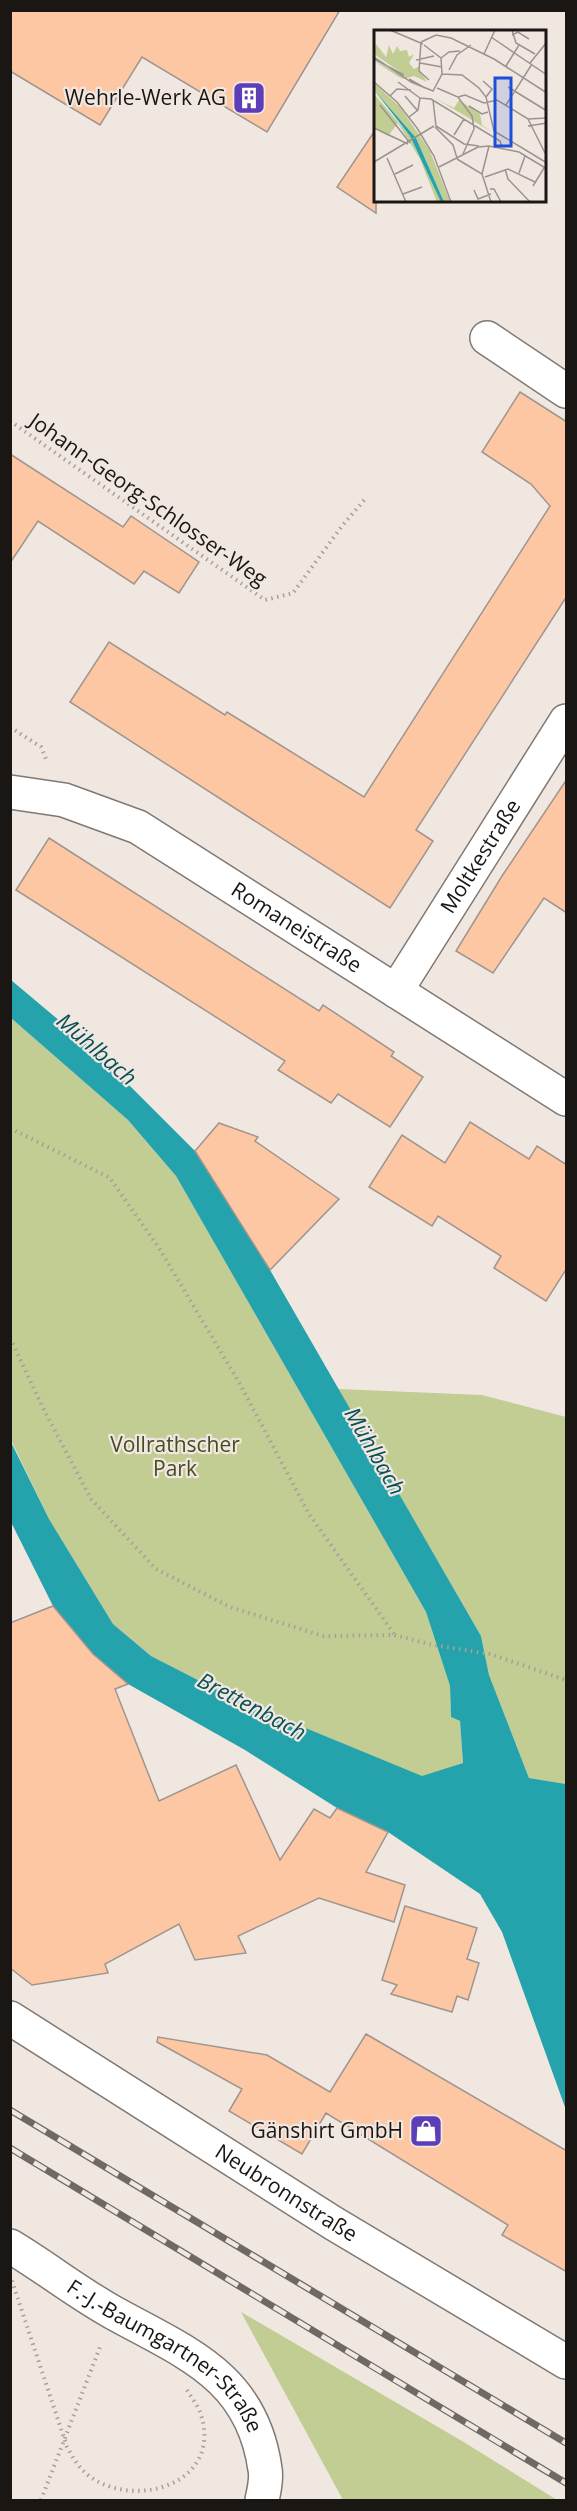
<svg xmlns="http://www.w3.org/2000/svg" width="577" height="2511" font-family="'Open Sans',sans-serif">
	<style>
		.green { fill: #c1cd93 }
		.water { fill: #25a3ad }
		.building { fill: #fec7a4; stroke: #9f958f; stroke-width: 1.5 }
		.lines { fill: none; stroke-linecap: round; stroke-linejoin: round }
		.minor-casing { stroke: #817872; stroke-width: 36 }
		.path { stroke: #a79f9a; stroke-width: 4; stroke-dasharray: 1.5 4.5; stroke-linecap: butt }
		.minor { stroke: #fff; stroke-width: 33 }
		.rail-casing { stroke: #6f6965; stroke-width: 7 }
		.rail { stroke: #f1e7e1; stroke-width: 4.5; stroke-dasharray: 14; stroke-linecap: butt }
		.path-bridge { stroke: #a79f9a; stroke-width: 4; stroke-dasharray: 1.5 4.5; stroke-linecap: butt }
		.labels { text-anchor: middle; stroke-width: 4.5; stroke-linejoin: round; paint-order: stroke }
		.poi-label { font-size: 21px; fill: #1a1614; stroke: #f1e7e1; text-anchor: end }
		.street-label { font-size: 21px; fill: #1a1614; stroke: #f1e7e1 }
		.park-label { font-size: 21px; fill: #454c22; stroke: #f1e7e1 }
		.water-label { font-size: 22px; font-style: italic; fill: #095055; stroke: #f1e7e1 }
		.inset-road { fill: none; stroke: #9b938f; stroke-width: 1.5 }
		.view { fill: #1d4ed8; fill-opacity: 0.15; stroke: #1d4ed8; stroke-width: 3 }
		.inset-edge { fill: none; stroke: #1a1614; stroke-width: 3 }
	</style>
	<rect width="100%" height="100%" fill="#f1e7e1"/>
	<path class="green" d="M11,1018L128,1120L176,1176L426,1612L450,1686L451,1717L460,1721L463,1763L423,1777L235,1699L151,1656L113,1624L49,1519L11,1440Z
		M338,1389L482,1395L566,1417V1784L529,1778L489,1675L481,1636Z
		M241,2312L462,2441L557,2500H343Z"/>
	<path class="water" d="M11,980L92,1048L195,1151L270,1270L481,1636L489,1675L529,1778L566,1784V2110L502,1932L480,1894L388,1832L337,1808L245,1750L128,1684L93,1654L75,1634L53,1606L11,1522L10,1440L49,1519L113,1624L151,1656L235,1699L422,1776L463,1763L460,1721L451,1717L450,1686L426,1612L176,1176L128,1120L11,1018Z"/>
	<path class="building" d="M10,10H340L267,132L142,57L100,125L10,71Z
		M376,129V213L337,187Z
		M520,392L567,422V596L416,830L433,841L390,908L70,702L109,642L225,715L227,712L364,797L550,506L531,484L482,452Z
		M10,454L123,527L131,516L199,562L179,593L144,571L134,584L38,521L10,563Z
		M567,779V913L544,898L493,973L456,951L502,876Z
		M49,838L319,1011L323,1005L394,1052L391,1056L423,1077L390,1127L338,1094L331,1103L278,1070L285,1061L16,890Z
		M470,1122L529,1159L537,1146L567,1165V1268L546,1301L494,1268L501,1256L438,1216L432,1226L369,1187L402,1135L445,1163Z
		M219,1123L258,1137L255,1141L339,1199L270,1270L195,1151Z
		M53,1606L93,1654L128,1684L115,1689L159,1801L236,1765L280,1860L314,1809L330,1818L337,1808L388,1832L366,1872L405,1885L394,1922L319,1898L238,1936L246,1953L195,1960L179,1924L105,1964L108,1973L32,1985L10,1968V1623Z
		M405,1906L477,1928L467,1959L479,1963L468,2000L457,1996L452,2012L391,1994L397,1985L382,1980Z
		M366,2034L567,2151V2272L502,2235L508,2225L326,2113L302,2154L229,2111L242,2089L157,2042L158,2037L267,2055L330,2092Z"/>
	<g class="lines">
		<g class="minor-casing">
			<g id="minor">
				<path d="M487,338L566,391"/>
				<path id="s1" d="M10,792L64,800L138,827L566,1099"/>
				<path id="s2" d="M396,991L566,721"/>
				<path id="s3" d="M10,2018L333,2223L566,2362"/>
				<path id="s4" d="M10,2246C45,2267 78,2293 114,2313C186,2353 252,2376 265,2469C267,2479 264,2491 262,2500"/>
			</g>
		</g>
		<path class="path" d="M10,421L265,600L293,593L342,526L366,498
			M10,727L41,747L46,759
			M10,1128L110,1178L159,1248L240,1384L309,1514L394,1634
			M10,1338L43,1408L91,1499L156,1569L230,1607L323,1636L394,1635L433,1645L490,1654L566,1680
			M41,2500L100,2347"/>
		<use href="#minor" class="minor"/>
		<g class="rail-casing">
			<path id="rail" d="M10,2110L566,2443
				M10,2148L566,2483"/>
		</g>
		<use href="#rail" class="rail"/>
		<path class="path-bridge" d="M10,2275L67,2447C73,2458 79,2468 89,2476C137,2511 225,2482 200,2412C197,2404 190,2396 186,2388"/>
	</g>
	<defs>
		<g id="building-square" transform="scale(1.725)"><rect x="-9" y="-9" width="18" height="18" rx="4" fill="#5d3eb6" stroke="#f1e7e1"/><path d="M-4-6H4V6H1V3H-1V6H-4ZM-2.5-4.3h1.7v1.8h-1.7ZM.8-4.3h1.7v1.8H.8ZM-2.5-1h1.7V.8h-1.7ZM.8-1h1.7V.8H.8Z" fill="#fff"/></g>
		<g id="shop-square" transform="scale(1.725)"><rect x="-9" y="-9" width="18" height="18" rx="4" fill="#5d3eb6" stroke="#f1e7e1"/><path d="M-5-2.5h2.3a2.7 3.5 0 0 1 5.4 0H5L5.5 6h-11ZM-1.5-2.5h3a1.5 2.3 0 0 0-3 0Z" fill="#fff"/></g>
	</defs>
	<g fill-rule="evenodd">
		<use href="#building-square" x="249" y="98"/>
		<use href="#shop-square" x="426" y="2131"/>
	</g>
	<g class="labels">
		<g class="poi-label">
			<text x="226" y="105">Wehrle-Werk AG</text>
			<text x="403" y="2138">Gänshirt GmbH</text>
		</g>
		<g class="street-label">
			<text transform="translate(148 500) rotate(35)" y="7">Johann-Georg-Schlosser-Weg</text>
			<text dy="7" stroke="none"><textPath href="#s2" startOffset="159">Moltkestraße</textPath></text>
			<text dy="7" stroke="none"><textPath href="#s1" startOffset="321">Romaneistraße</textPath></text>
			<text dy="7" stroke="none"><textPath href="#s3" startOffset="327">Neubronnstraße</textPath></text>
			<text dy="7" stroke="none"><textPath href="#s4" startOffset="192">F.-J.-Baumgartner-Straße</textPath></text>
		</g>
		<g class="park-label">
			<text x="175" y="1452">Vollrathscher<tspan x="175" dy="24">Park</tspan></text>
		</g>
		<g class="water-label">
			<text transform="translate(97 1049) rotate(41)" y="8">Mühlbach</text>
			<text transform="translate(375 1451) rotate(60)" y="8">Mühlbach</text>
			<text transform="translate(252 1706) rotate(28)" y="8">Brettenbach</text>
		</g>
	</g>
	<g transform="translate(374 30)">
		<rect width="172" height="172" fill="#f1e7e1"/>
		<path d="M2,14L12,27L15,15L19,24L23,16L26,21L33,20L35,27L40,24L35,33L40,39L44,37L53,52L40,46L30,49L25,47L0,31L32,46L0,24ZM0,53L26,77L56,121L76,172H70L42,108L0,60ZM0,64L36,106L67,172H63L46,129L24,93L14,106L0,98ZM61,68L80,78L85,70L106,84L108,95L118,102Z" fill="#c1cd93"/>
		<path d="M0,60L42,108L70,172H67L36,106Z" fill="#25a3ad"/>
		<path class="inset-road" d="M16,0L49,14M138,0L142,13L161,24M138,5L144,2L155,9M117,7L173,45M47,12L62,5L77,8L120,29L173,63M47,12L45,41L55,50M50,15L67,28M110,24L121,0M0,27L37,52L59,61L68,44L67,28M67,28L75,22L86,21M0,29L30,45M42,30L60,26M46,33L68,37M156,33L173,12M132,36L145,15M75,40L83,25L97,15M68,44L88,45L105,58L112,67L120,101L173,133M35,49L51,58M109,51L118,59L112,67M0,52L23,72L43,98L60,126L77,172M24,52L46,68M134,57L173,81M63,58L84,67L98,86L100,99L89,124M16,66L23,59L37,60M31,66L43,80M84,67L91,65L110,73L123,70L154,89L173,88M59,70L62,96M6,75L36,113M132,75L158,34M95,76L108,84L114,82M35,87L44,80L46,68L57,69L126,111L128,117M154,89L171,123M62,96L90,114L105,116M154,96L173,93M61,97L79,115L83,128M0,98L34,114M80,105L90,89M13,128L32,172M83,129L108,144L117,172M0,132L60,96M65,137L104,117L115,116L145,122L173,139M131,139L134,149L156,172M145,143L151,126M21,144L39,135M108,144L115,116M111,147L134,139L161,152M159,156L170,138M116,159H120L127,172M100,160L104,169L117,164M29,164L48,157"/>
		<path class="view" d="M121,48H137V116H121Z"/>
		<rect width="172" height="172" class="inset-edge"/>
	</g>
	<rect width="577" height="2511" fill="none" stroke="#1a1614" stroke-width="24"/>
</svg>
